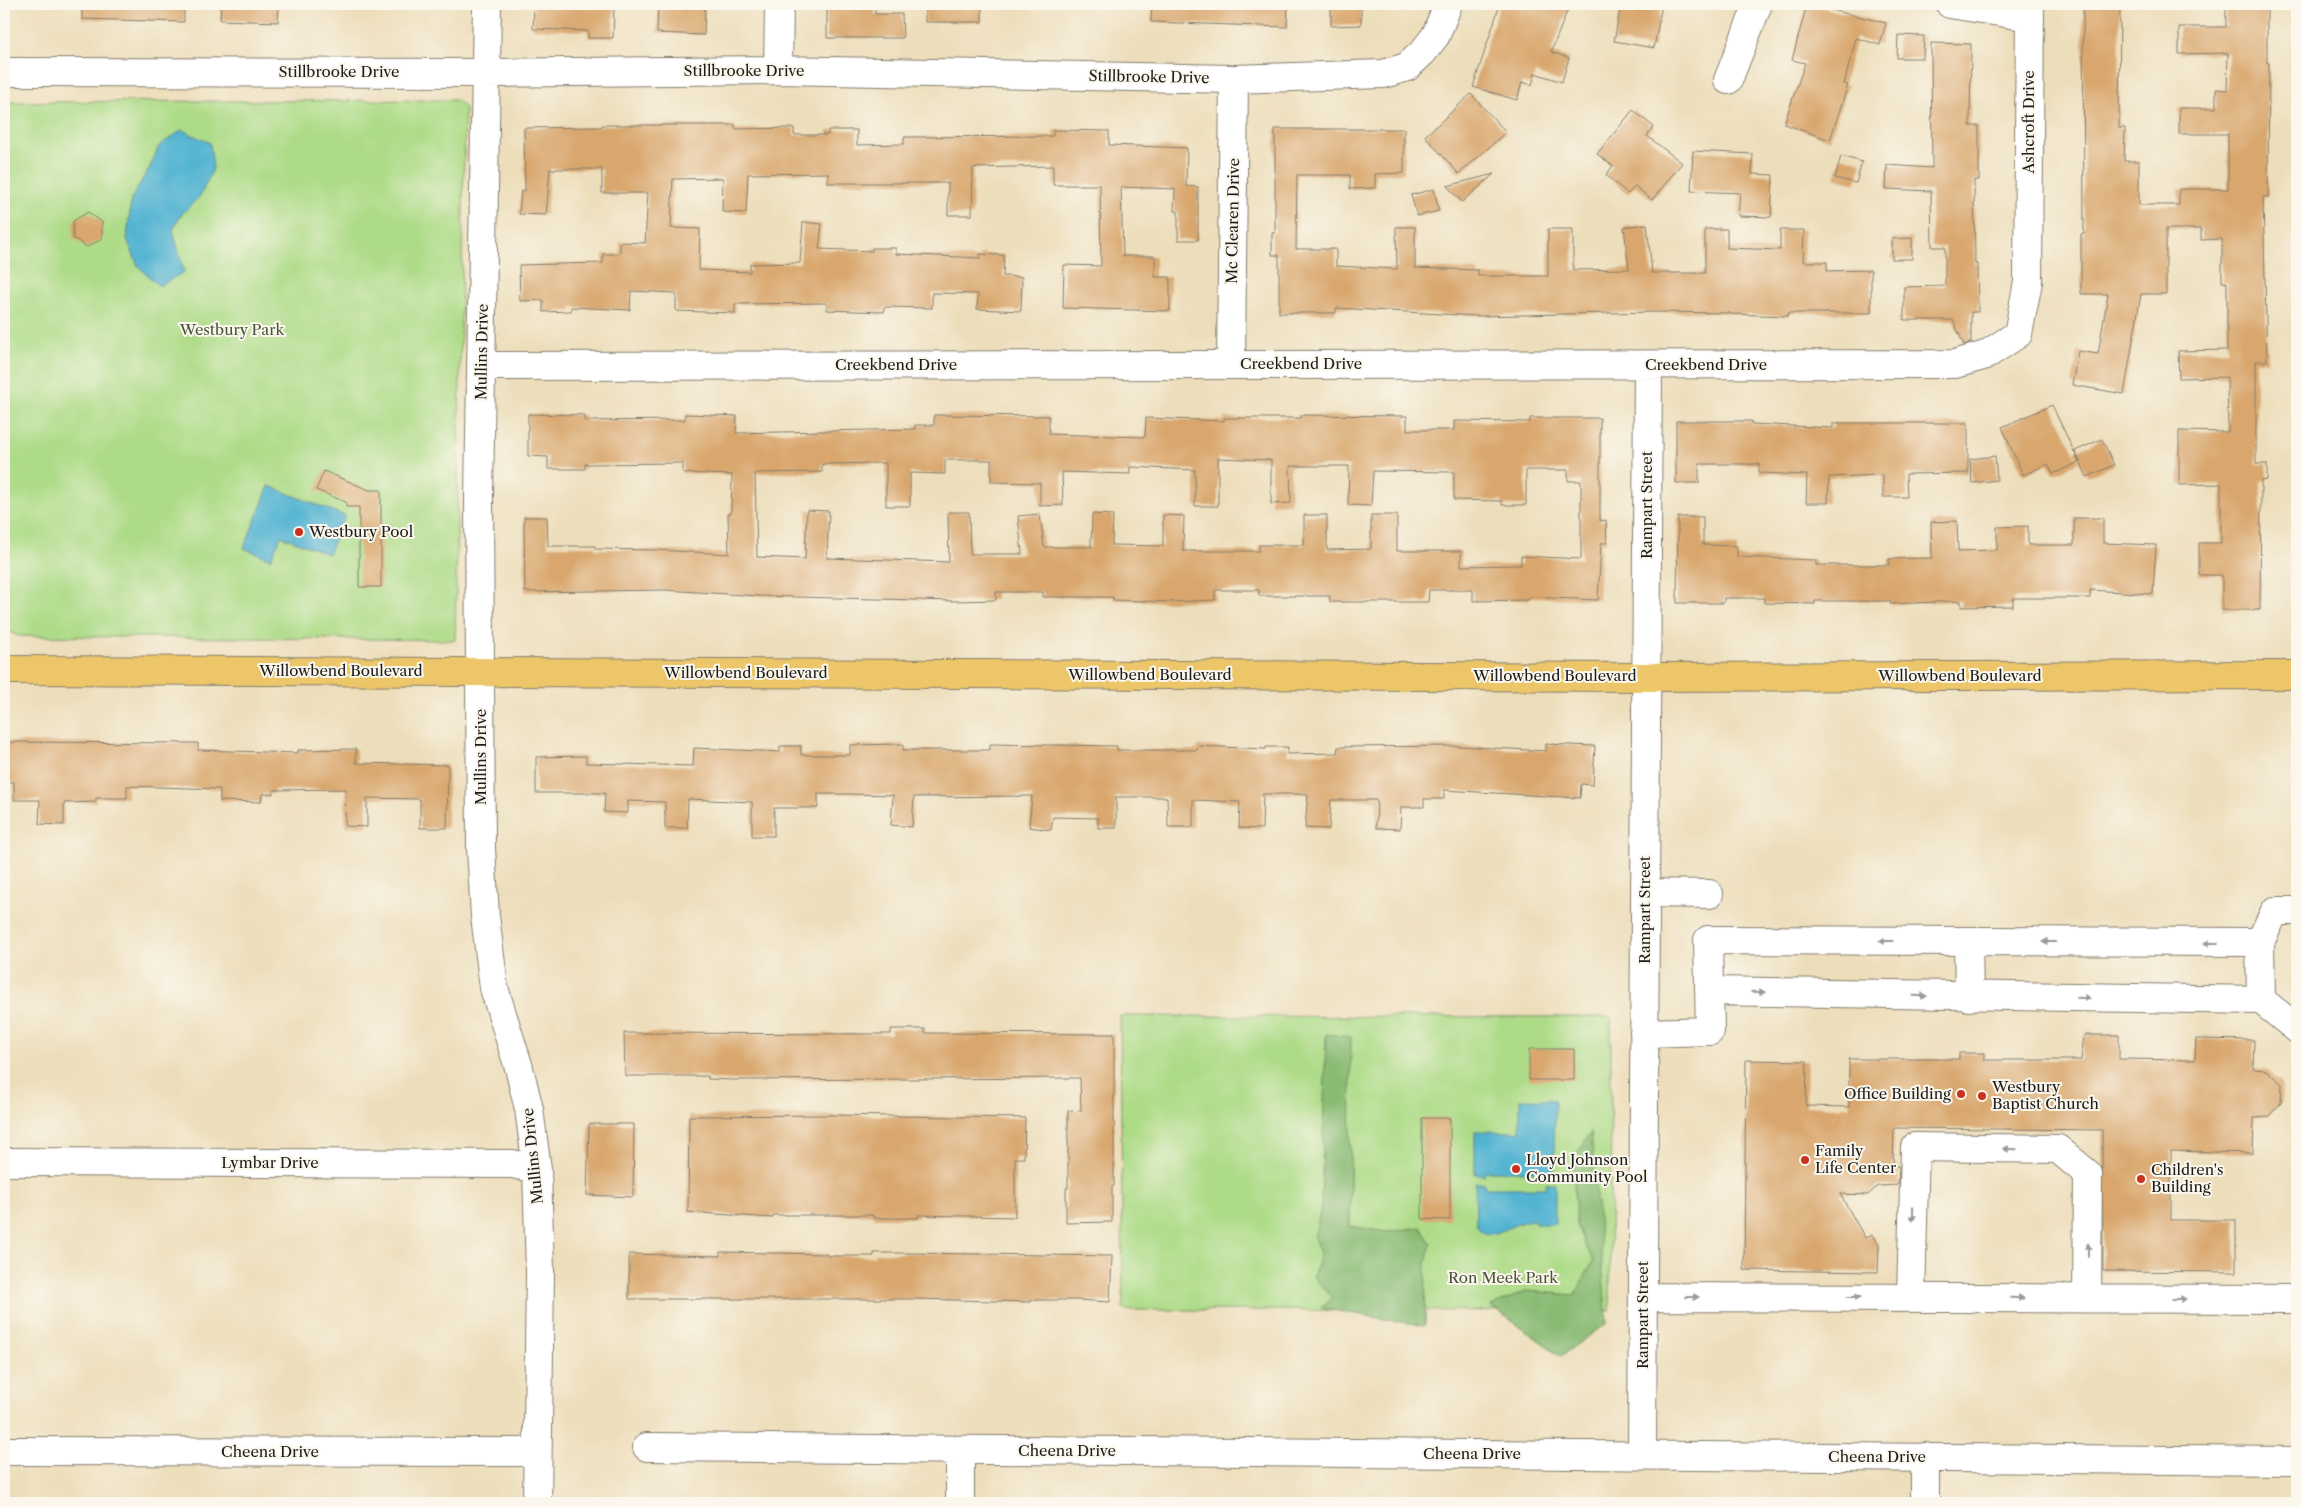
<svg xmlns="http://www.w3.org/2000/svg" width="2301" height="1507" font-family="'Libre Caslon Text',serif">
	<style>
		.green { fill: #aedb88; stroke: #657c52 }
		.forest { fill: #8abb74; stroke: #536c48 }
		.water { fill: #53b4d2; stroke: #386877 }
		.building { fill: #d9a76e; fill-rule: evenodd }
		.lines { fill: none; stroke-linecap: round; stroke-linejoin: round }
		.minor-casing { stroke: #847d6c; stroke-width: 30 }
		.major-casing { stroke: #847d6c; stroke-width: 30 }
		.minor { stroke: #fff; stroke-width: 28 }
		.major { stroke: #ecc669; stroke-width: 28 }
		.oneway { fill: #999 }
		.poi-dot { fill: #c8321e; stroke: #fbf7ec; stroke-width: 2 }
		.labels { text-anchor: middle; stroke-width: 4; stroke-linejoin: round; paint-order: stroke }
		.street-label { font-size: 15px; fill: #1c1c1c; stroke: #fbf7ec }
		.park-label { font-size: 15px; fill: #48553c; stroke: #fbf7ec }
		.poi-label { font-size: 15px; fill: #1c1c1c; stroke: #fbf7ec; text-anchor: start }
	</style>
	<rect width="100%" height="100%" fill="#fbf7ec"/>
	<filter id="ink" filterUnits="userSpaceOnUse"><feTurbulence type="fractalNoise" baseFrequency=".02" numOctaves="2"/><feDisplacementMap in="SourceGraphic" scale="10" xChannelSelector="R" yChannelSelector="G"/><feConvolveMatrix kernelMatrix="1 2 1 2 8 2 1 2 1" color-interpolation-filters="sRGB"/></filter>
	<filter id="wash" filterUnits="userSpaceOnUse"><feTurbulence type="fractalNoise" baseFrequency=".0096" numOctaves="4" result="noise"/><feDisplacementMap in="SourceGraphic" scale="20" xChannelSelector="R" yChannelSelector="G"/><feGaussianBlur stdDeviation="1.12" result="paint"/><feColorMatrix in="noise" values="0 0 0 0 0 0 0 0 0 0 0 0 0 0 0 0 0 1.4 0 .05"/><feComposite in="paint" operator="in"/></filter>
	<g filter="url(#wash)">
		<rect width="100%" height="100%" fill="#eddebb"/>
		<path class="green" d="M456,100L465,108L455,640L19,636L4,630V102Z
			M1120,1016L1611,1017L1610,1311L1123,1310Z"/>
		<path class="forest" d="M1326,1034L1351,1037L1350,1226L1387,1232L1421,1227L1431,1244L1426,1263L1425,1326L1321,1308L1333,1298L1313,1277L1320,1253L1314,1238L1321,1208Z
			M1591,1132L1607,1323L1561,1356L1491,1306L1527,1291L1575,1295L1593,1261L1576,1225L1573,1159Z"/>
		<path class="water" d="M182,130L210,143L213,169L200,196L181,215L173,230L184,272L159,286L138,266L127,239L131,199L150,167L159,146Z
			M269,486L345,516L328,554L281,536L271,559L244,548Z
			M1520,1099L1555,1100L1554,1171H1485L1484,1175L1475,1174V1131L1520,1132Z
			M1475,1183H1485V1188H1545L1546,1183H1555V1224H1536L1535,1220C1512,1220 1486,1249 1476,1223Z"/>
		<g id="blocks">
			<path class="building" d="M82,4H184V22L82,19Z
				M221,4H279L278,22L220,20Z
				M534,4H614L613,38H588V31L533,29Z
				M658,4H705L704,35L657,33Z
				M827,4H875V14H902L903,38H827Z
				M925,4H982V22H925Z
				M1152,4H1288L1287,27L1151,22Z
				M1331,4H1361V25L1331,26Z
				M1500,4H1570L1551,52L1569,58L1562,82L1535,73L1532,85L1522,82L1517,100L1473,87Z
				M1621,4H1662L1654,48L1614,41Z
				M1807,4L1886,23L1880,45L1856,38L1844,84L1848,85L1830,140L1784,124L1805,63L1792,60Z
				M2083,4H2120L2119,128H2125L2124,161H2139V205H2179V189H2228V134H2179V108H2216V89L2227,90L2228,53L2179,54V27H2226V4H2267V63H2269L2268,197H2263L2267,361H2256V464H2267V480L2261,481L2260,610H2222V575H2199V543H2221V484L2179,485V431L2228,432L2227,377L2179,378L2178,351L2227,350V282H2222V239L2201,240V229H2166V294H2141L2124,394L2072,385L2078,351L2098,354L2108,294H2081V234H2084Z
				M1898,35L1924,36L1923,58H1897Z
				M1931,43L1971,44L1970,126H1979V180H1974L1975,264H1977L1978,312H1971V343L1964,345L1953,320H1904V287L1945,286V247H1932L1931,191L1886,189L1887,165L1932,168Z
				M1471,94L1506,132L1459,174L1425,136Z
				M1633,110L1654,127L1647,136L1682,163L1652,200L1635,186L1628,194L1606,175L1613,166L1597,154Z
				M602,125H735V129L794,128V135H828V130H857V145L904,144V137L1053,136V130L1109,131V145L1187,148L1186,186L1198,187V240H1178V211H1174L1175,189L1121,187L1123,256H1155V277H1170V311L1063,308L1064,265L1101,266L1100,185H1053V166L973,168L972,215H948V183H828V173L748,174L746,213L722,212L723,178L673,179L671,228L700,229L699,270L750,272V264L800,263L803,222L822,224L819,249L872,251V248H896V254L980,258V254L1004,255L1003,276L1022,277L1021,311L977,309L978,294L932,293V308L884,307V312L827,310V303L735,304V313L676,311V293L631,291L630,310L571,307V311L543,312V300L520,301L519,265L603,263V254H620V242L645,243L648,193H602V169H550L546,215L519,214L521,191H525L524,128L602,127Z
				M1275,129H1404V173L1375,174V188L1350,189V175H1297L1296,249H1336V266L1397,269L1396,227H1415V268L1478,270V276H1548V229H1573V270L1629,269L1624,227L1647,224L1652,273H1705V229H1727V248L1780,250V230H1804L1803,262H1827V271L1871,270V313H1788V316L1730,314V313L1654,312L1477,316L1336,308V313H1279V255H1272V233H1275Z
				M1693,151L1753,154L1752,174L1773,175L1771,217L1738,216L1740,193L1691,191Z
				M1841,156L1862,162L1856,183L1835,178Z
				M1494,174L1462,202L1447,186Z
				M1434,189L1439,211L1417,216L1411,195Z
				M88,212L102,222V239L87,247L73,238V221Z
				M1912,238V259H1892V239Z
				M2052,405L2079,462L2053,474L2048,464L2023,475L2002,427Z
				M528,414L585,415V421L685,420V414L737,416L736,433L915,429V425H934V415L1049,416V434L1145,437L1146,418L1224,421V418H1301V415L1407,416V430H1454V421L1530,422V418H1600V521L1606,520L1607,543H1601L1598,600L1529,597V600L1473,601V590H1429L1428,602H1330V596H1259V590H1215V600L1171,602L1113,600V597H1043V592H996V600L956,601L758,596L666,590L525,592L524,517H547L548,546H595V549L656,550L729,554L728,513H731L732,475L683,473V463L585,464V469H548V457L528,456ZM1218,458L1271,460V504L1291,503L1290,466H1349L1348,505L1371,506L1373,471L1454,472V500L1502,501V505H1526V470H1568V481H1581V559L1521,556V565L1461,566V551H1397V515H1371V549L1327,550V515H1304V545H1259V551H1183L1184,516L1163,515V546L1112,545L1113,515L1092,514L1091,547H1044L1040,514L1018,516L1022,554H970L969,512H948L949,562L827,558L829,511L807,510L805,559L757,557L755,473L822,472V464L886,463V506H910V473L945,474V460H991V482L1040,483V506L1063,505L1062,472L1130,474V467L1195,470V506H1218Z
				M1676,421H1752V424L1833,428V423H1968V473L1906,474L1907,497H1883V475L1829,477L1828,503H1806L1807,475L1759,473V464H1699V483H1676Z
				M2102,439L2114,465L2087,477L2075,451Z
				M1995,456L1997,480L1972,483L1970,459Z
				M324,471L369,490H381V587H359V507H346V502L316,490Z
				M1678,517H1703V545L1737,546V557L1816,560V565H1889V559L1932,558L1931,522L1957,521L1958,551L1997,550V527L2028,526V545H2074V518H2103V543L2156,545L2153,594L2090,590V598H2013V606L1961,607V601L1890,604V601H1815V604L1764,603V598H1724V603H1677Z
				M4,742L198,743V750L298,753V750L356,749V763L448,765L447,828H420V799L367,798V827L345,826L346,789L274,790L273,794H262L261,802L220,801V789L127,786V798H96V802L64,803V825L39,824L40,800H14V782H4Z
				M903,744V750H990V744L1117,746V750H1197L1198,746L1266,749V747H1288L1287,754L1337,753L1338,747L1459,746L1546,751V744L1595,746L1593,785L1581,784L1580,798L1444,790V799H1424V807H1401L1400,829L1376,828L1377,800H1331L1329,829L1305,828L1308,794H1263L1262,829L1239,828L1240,802L1193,800V827H1168L1167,797H1116V828H1098V818L1053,817L1051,830L1029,827L1032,796L914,797L912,827L891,825L893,795L850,794H818V808H774V836H752V802L688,799L687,828H665V802L628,801V813L604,812L605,793H536V757L586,756V763L693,766L694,748L780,752V746H801V755H850V745Z
				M891,1029H925V1033L1114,1034V1186H1112V1222L1066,1223V1188H1068V1110L1081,1111L1080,1078L735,1080L708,1079V1076H625L624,1033L891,1034Z
				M2084,1035H2119V1059L2195,1060L2196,1039L2254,1040L2253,1069L2266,1070L2282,1084L2281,1103L2268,1117L2254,1118L2253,1153L2171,1151V1220H2236V1272L2103,1271L2102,1130L1894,1128L1893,1166H1899L1898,1185L1878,1186L1868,1195L1840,1194L1865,1238L1872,1235L1879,1245L1878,1272L1744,1270L1746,1060L1807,1061L1806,1106L1849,1107V1059H1959V1053H1984V1060H2081Z
				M1529,1049H1574V1080H1529Z
				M831,1115L1025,1118L1024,1158H1015V1217L918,1215V1218H873V1215H773L772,1218L688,1212L689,1116Z
				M1422,1118H1450V1220L1422,1219Z
				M589,1124H634L633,1197L587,1195Z
				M720,1252L827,1254V1256H874V1253H908L1112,1256L1110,1302L1077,1300H1031V1302L915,1299H629V1254L720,1256Z"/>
		</g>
	</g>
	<g filter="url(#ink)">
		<use href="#blocks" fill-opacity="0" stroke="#847d6c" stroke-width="1"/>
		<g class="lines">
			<g class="minor-casing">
				<path id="minor" d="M487,4L479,497L481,848L485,916L494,988L519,1068L529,1109L537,1169L540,1272L537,1503
					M1950,4L2030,17
					M778,70L779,4
					M4,72L485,73L778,70L1234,79L1383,74L1407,67L1423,52L1436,35L1448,4
					M1728,80L1758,4
					M1231,364L1234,79
					M481,366L1955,364L1986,355L2018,334L2028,282L2030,4
					M1645,893L1709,894
					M1968,941L1969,997
					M1709,991L2261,1000L2297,1029
					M2261,1000L2260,942L2275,911H2297
					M1644,1033L1710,1031L1708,940L2260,942
					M4,1162L512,1164L537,1169
					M1643,1297L2297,1299
					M1911,1297L1915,1147L2058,1149L2088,1174L2087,1298
					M647,1447L2297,1461
					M960,1450V1503
					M4,1451L537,1452
					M1642,1455L1648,365
					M1925,1503V1457"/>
			</g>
			<g class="major-casing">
				<path id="major" d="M4,670L1646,677L2297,675"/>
			</g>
			<use href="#minor" class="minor"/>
			<use href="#major" class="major"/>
		</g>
		<defs><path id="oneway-solid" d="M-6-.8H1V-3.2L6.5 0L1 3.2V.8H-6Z" transform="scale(1.25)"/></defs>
		<g class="oneway">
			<use href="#oneway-solid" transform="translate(1886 941) rotate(-180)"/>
			<use href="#oneway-solid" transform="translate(2049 942) rotate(-180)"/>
			<use href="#oneway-solid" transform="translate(2211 943) rotate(180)"/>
			<use href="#oneway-solid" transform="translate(1758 992) rotate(1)"/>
			<use href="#oneway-solid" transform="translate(1920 996) rotate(1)"/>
			<use href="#oneway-solid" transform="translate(2083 998) rotate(1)"/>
			<use href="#oneway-solid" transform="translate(2010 1149) rotate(-179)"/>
			<use href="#oneway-solid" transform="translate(1913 1214) rotate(91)"/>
			<use href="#oneway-solid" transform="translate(2088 1250) rotate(-90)"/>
			<use href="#oneway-solid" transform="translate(1692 1297)"/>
			<use href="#oneway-solid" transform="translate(1854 1297)"/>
			<use href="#oneway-solid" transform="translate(2017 1298) rotate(1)"/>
			<use href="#oneway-solid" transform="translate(2179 1299)"/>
		</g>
	</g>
	<g class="poi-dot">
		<circle cx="299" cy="532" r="5"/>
		<circle cx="1961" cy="1094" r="5"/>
		<circle cx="1982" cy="1096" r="5"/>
		<circle cx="1805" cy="1160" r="5"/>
		<circle cx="1516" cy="1169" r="5"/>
		<circle cx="2141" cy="1179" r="5"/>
	</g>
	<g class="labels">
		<g class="street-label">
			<text x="744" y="76">Stillbrooke Drive</text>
			<text x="339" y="77">Stillbrooke Drive</text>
			<text transform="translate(1149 77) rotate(1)" y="5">Stillbrooke Drive</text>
			<text transform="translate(2029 122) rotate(-90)" y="5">Ashcroft Drive</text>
			<text transform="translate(1233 221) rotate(-89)" y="5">Mc Clearen Drive</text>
			<text transform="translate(482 352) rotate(-89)" y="5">Mullins Drive</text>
			<text x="1301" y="369">Creekbend Drive</text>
			<text x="896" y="370">Creekbend Drive</text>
			<text x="1706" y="370">Creekbend Drive</text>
			<text transform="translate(1647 505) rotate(-90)" y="5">Rampart Street</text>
			<text x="341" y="676">Willowbend Boulevard</text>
			<text x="746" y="678">Willowbend Boulevard</text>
			<text x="1150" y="680">Willowbend Boulevard</text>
			<text x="1555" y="681">Willowbend Boulevard</text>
			<text x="1960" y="681">Willowbend Boulevard</text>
			<text transform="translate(481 757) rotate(-90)" y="5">Mullins Drive</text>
			<text transform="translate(1645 910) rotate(-90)" y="5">Rampart Street</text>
			<text transform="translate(533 1156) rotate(-96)" y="5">Mullins Drive</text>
			<text x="270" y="1168">Lymbar Drive</text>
			<text transform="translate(1643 1315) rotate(-90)" y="5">Rampart Street</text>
			<text x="1067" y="1456">Cheena Drive</text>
			<text x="270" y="1457">Cheena Drive</text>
			<text x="1472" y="1459">Cheena Drive</text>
			<text x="1877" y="1462">Cheena Drive</text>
		</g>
		<g class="park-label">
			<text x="232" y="335">Westbury Park</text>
			<text x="1503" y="1283">Ron Meek Park</text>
		</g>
		<g class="poi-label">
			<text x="309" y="537">Westbury Pool</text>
			<text x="1992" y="1092">Westbury<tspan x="1992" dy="17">Baptist Church</tspan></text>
			<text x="1951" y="1099" text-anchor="end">Office Building</text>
			<text x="1815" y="1156">Family<tspan x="1815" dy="17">Life Center</tspan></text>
			<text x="1526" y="1165">Lloyd Johnson<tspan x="1526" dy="17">Community Pool</tspan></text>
			<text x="2151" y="1175">Children's<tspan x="2151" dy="17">Building</tspan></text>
		</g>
	</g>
	<rect width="2301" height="1507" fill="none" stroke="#fbf7ec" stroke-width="20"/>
</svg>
